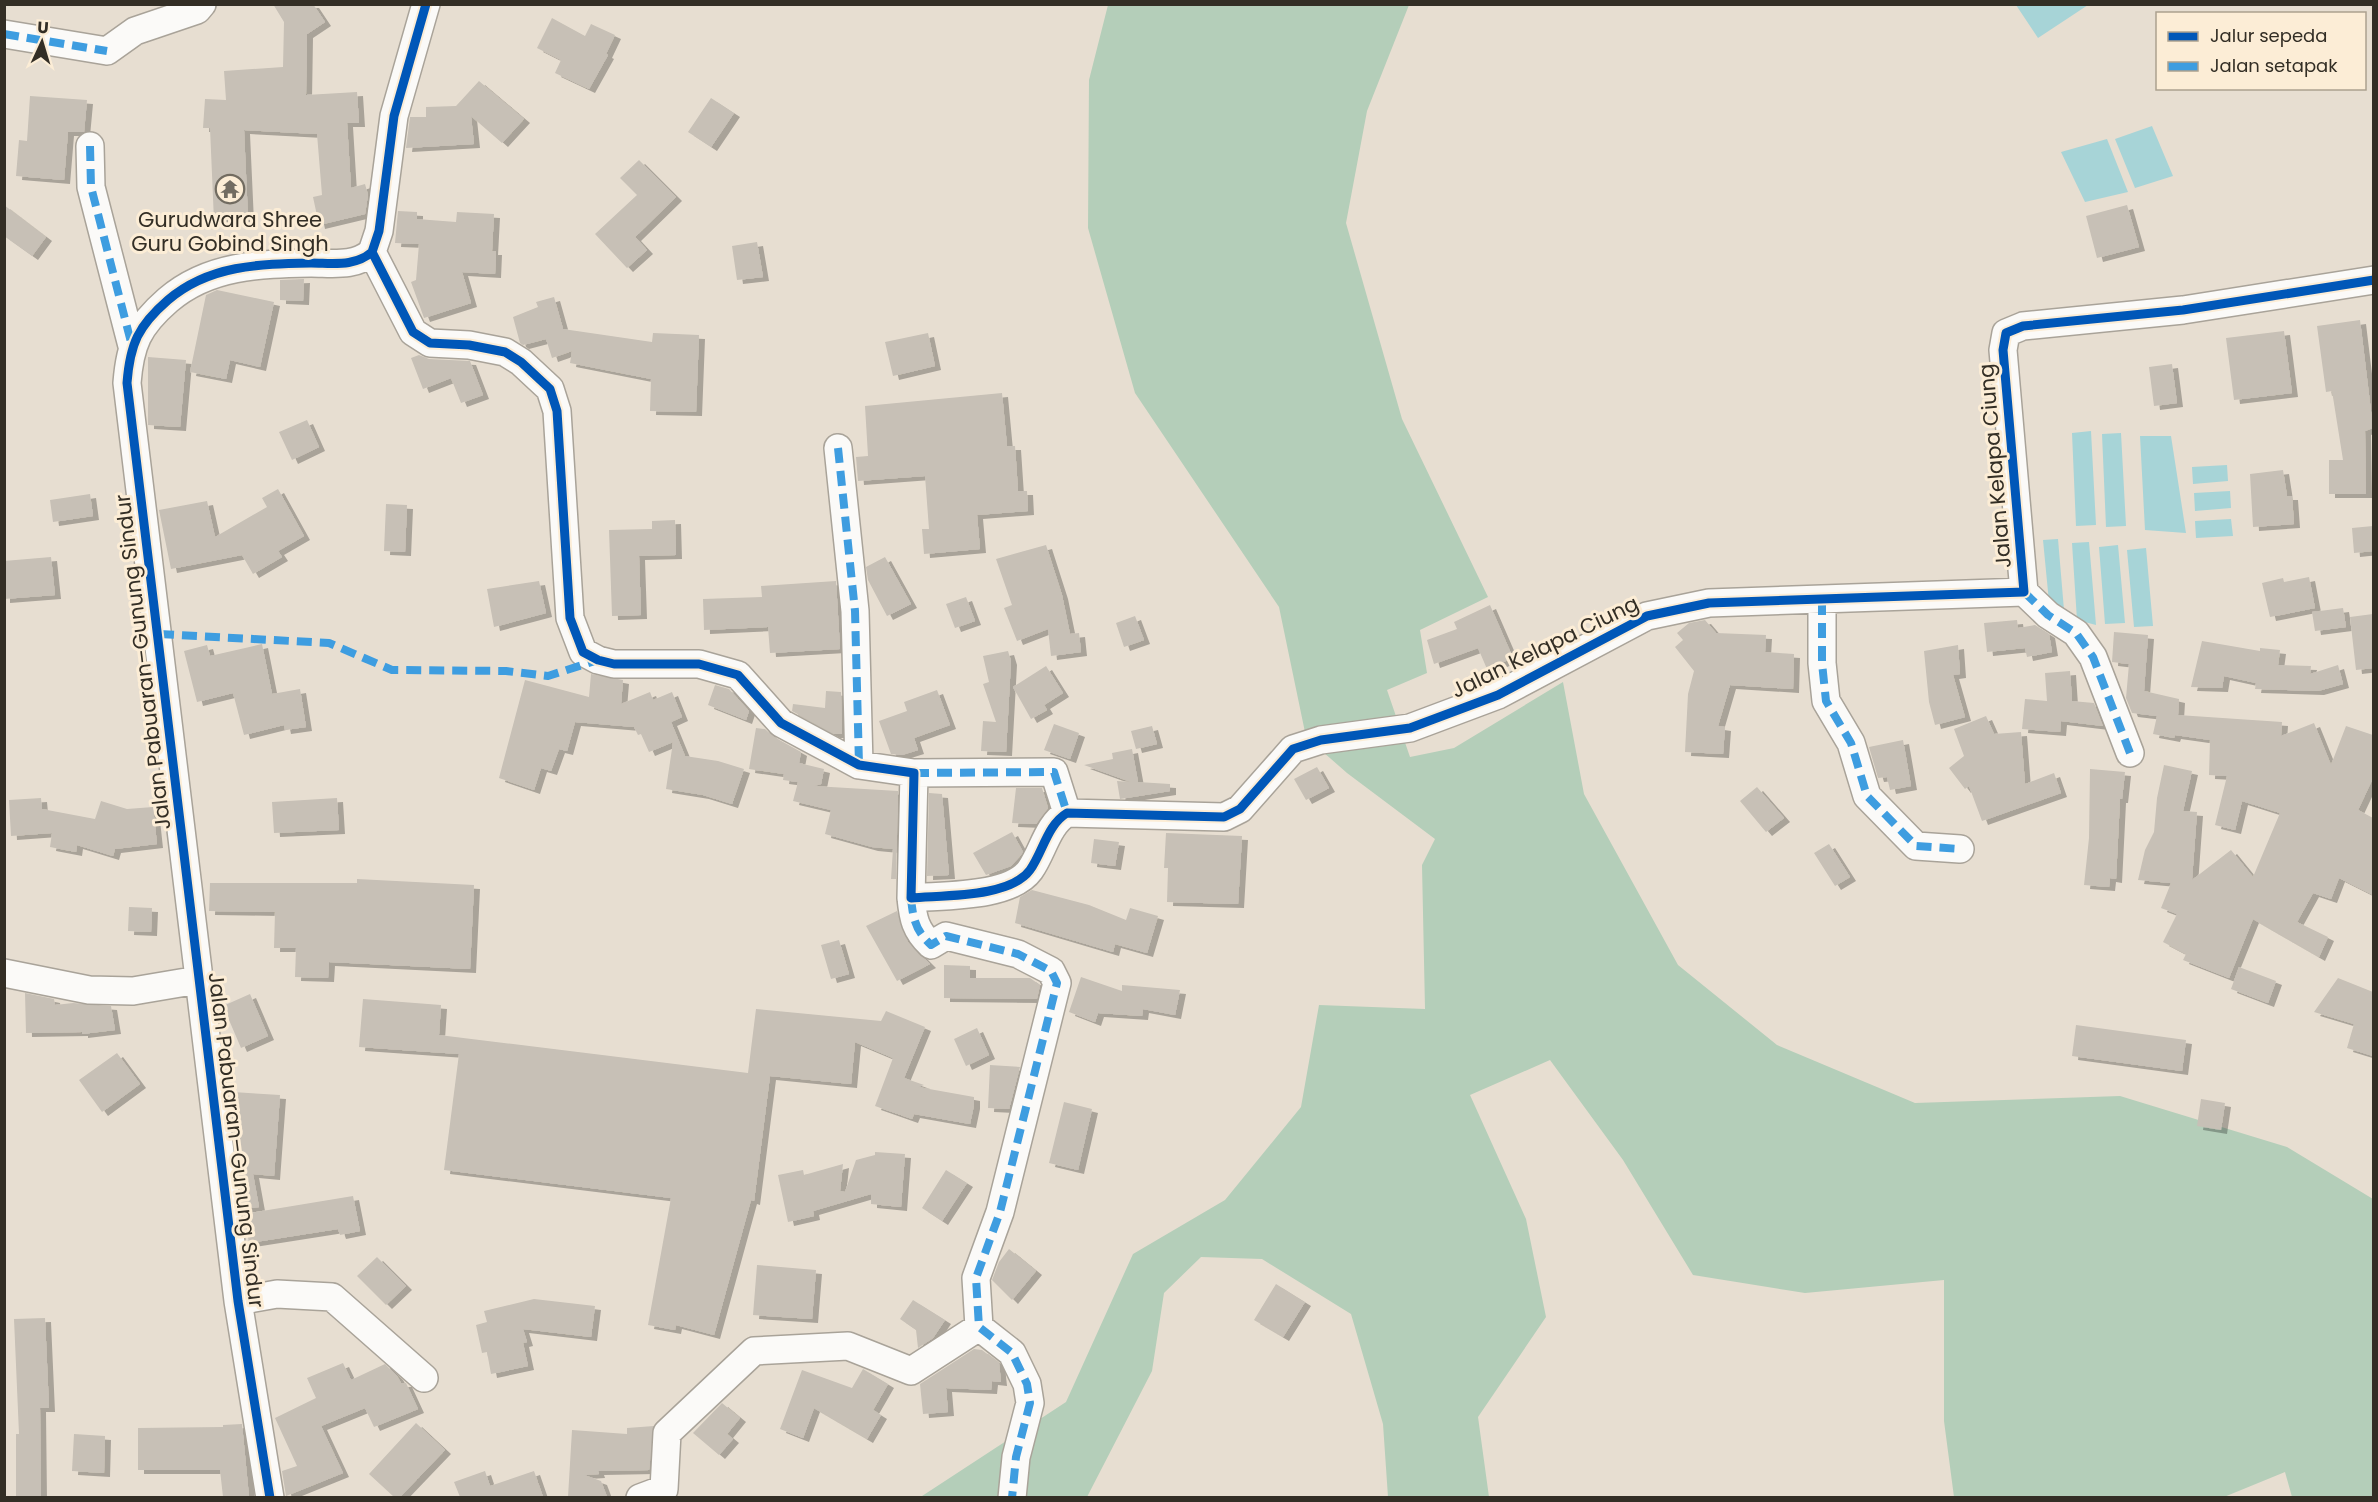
<svg xmlns="http://www.w3.org/2000/svg" width="2378" height="1502" font-family="Poppins,sans-serif">
	<style>
		.green { fill: #b4ceb9 }
		.water { fill: #a7d4d7 }
		.building { fill: #c7c0b6; filter: url(#shadow) }
		.lines { fill: none; stroke-linecap: round; stroke-linejoin: round }
		.minor-casing { stroke: #a9a399; stroke-width: 30 }
		.minor { stroke: #fbfaf8; stroke-width: 27 }
		.quiet { stroke: #3e9de0; stroke-width: 8; stroke-dasharray: 15 8; stroke-linecap: butt }
		.cycleway-casing { stroke: #fcedd6; stroke-width: 13 }
		.cycleway { stroke: #0057b8; stroke-width: 9 }
		.labels { text-anchor: middle; stroke-width: 6; stroke-linejoin: round; paint-order: stroke }
		.poi-label { font-size: 21px; fill: #332e25; stroke: #fcedd6 }
		.street-label { font-size: 21px; fill: #332e25; stroke: #fcedd6 }
	</style>
	<defs>
		<filter id="shadow"><feDropShadow dx="6" dy="4" stdDeviation="0" flood-color="#0004"/></filter>
	</defs>
	<rect width="100%" height="100%" fill="#e7ded1"/>
	<path class="green" d="M1108,5H1409L1367,111L1346,223L1402,419L1488,597L1420,630L1427,673L1387,690L1410,757L1454,748L1563,682L1584,794L1678,965L1777,1045L1915,1103L2120,1096L2287,1147L2373,1199V1497H2292L2285,1472L2224,1497H1954L1944,1421V1280L1805,1293L1693,1275L1623,1160L1550,1060L1470,1095L1526,1219L1546,1317L1478,1417L1489,1497H1388L1383,1424L1351,1314L1262,1259L1201,1257L1164,1293L1152,1371L1087,1497L919,1498L1066,1402L1133,1254L1225,1200L1301,1107L1319,1005L1425,1009L1422,865L1435,839L1347,773L1306,737L1279,607L1135,393L1088,228L1089,80Z"/>
	<path class="water" d="M2016,5H2088L2038,38Z
		M2152,126L2173,176L2135,188L2115,139Z
		M2107,139L2128,192L2085,202L2061,152Z
		M2091,431L2096,525L2076,526L2072,433Z
		M2121,433L2126,526L2106,527L2102,434Z
		M2140,436H2171L2186,533L2145,530Z
		M2227,465L2228,481L2193,484L2192,467Z
		M2230,491L2231,508L2195,511L2194,493Z
		M2231,519L2233,536L2196,538L2195,521Z
		M2058,539L2064,610L2049,602L2043,540Z
		M2089,542L2096,625L2077,620L2072,543Z
		M2118,545L2125,623L2105,624L2099,547Z
		M2146,548L2153,626L2134,627L2127,550Z"/>
	<path class="building" d="M273,4H313L325,22L307,34L306,95L357,92L359,123H347L351,188L365,184L368,195L365,214L319,225L313,197L322,195L317,134L244,130L248,218L214,221L210,128H203L205,99L226,100L224,71L283,67L284,22Z
		M552,18L585,36L591,24L615,35L606,54L608,55L589,89L555,73L561,60L537,48Z
		M479,81L524,119L502,143L471,116L474,144L406,148L410,117H426V107L456,106Z
		M30,96L87,100L84,132H68L64,180L16,176L19,140L27,141Z
		M711,98L734,113L711,147L688,132Z
		M639,160L676,197L635,237L647,250L627,268L595,234L637,195L620,178Z
		M4,205L46,237L32,256L4,236Z
		M2127,205L2139,247L2097,258L2086,216Z
		M398,211L417,212V219L456,222L457,212L494,214L492,251H496L495,274L462,272L471,303L424,318L411,282L416,280L419,244L395,243Z
		M757,242L763,277L737,280L732,246Z
		M304,279L303,301L280,300V280Z
		M217,290L274,302L260,367L230,360L226,379L190,372L206,295Z
		M554,297L563,329L652,342L653,333L699,335L696,412L650,411L651,379L570,363L572,351L552,358L546,339L523,345L520,343L513,317L538,307L536,302Z
		M2360,320L2373,428L2365,431L2366,494H2329V460H2343L2332,391L2326,392L2317,326Z
		M2284,331L2292,393L2234,400L2226,338Z
		M928,333L935,366L893,376L885,342Z
		M419,355L429,359L470,361L483,395L461,403L451,378L423,389L411,358Z
		M148,357L186,360L180,427L148,425Z
		M2172,364L2177,403L2154,406L2149,367Z
		M1002,393L1007,446H1015L1018,491H1027L1028,511L977,515L980,549L924,554L922,529H929L925,476L858,481L856,457L868,456L865,406Z
		M307,420L319,447L292,460L279,432Z
		M2283,470L2287,496H2292L2294,524L2253,527L2250,474Z
		M278,489L304,536L278,551L282,557L253,574L242,555L171,569L159,510L207,501L215,537L267,507L262,498Z
		M90,494L93,516L53,522L50,500Z
		M386,504L407,505L405,552L384,551Z
		M675,520L676,555L639,556L641,615L612,616L609,530L652,529V521Z
		M2373,526V551L2354,553L2352,528Z
		M1046,545L1062,595L1070,634L1079,633L1081,652L1051,656L1048,629L1017,641L1004,608L1012,605L996,559Z
		M51,557L55,595L4,599V561Z
		M885,557L911,604L887,616L868,580L866,567Z
		M2309,577L2315,608L2270,617L2262,583L2283,578L2284,582Z
		M539,581L546,613L494,627L487,589Z
		M836,581L840,649L770,653L768,627L704,630L703,599L762,597L761,586Z
		M966,597L975,621L955,628L946,604Z
		M1490,605L1513,658L1487,669L1478,648L1434,664L1427,640L1457,629L1454,622Z
		M2343,608L2346,627L2315,631L2312,612Z
		M2373,614V668L2356,670L2350,617Z
		M1135,616L1144,640L1124,647L1116,623Z
		M1705,620L1716,633L1766,635L1765,652L1794,654L1793,689L1730,685L1718,726L1725,727L1723,754L1685,752L1688,694L1694,671L1675,647L1683,640L1677,633L1689,623Z
		M2017,620L2018,628L2035,625L2049,634L2052,652L2027,657L2025,648L1987,652L1984,623Z
		M2114,632L2148,635L2144,691L2179,699L2178,715L2282,722L2281,736L2314,723L2331,765L2346,726L2373,735V778L2358,810L2373,818V895L2339,878L2331,899L2313,893L2297,922L2328,937L2319,957L2253,919L2229,978L2183,960L2186,954L2163,942L2177,914L2161,908L2171,883L2138,880L2145,850L2154,832L2157,798L2164,765L2192,771L2183,811L2197,812L2192,880L2231,850L2253,877L2280,813L2242,801L2235,830L2215,825L2227,776L2209,775L2210,740L2175,735L2174,738L2153,734L2157,716L2132,713L2126,698L2129,664L2112,662Z
		M2202,641L2260,651V648L2280,650L2278,665L2311,666L2310,674L2338,665L2343,684L2318,691L2255,689L2256,683L2224,676L2222,688L2191,687Z
		M262,644L272,694L300,689L306,727L285,730L284,725L244,735L233,693L197,702L184,651L207,645L210,656Z
		M1958,645L1960,674L1953,675L1965,717L1935,725L1929,702L1924,651Z
		M1008,651L1011,661L1006,752L981,751L983,721L996,722L983,684L989,682L983,656Z
		M1046,666L1063,693L1044,705L1047,710L1031,719L1013,687Z
		M2070,671L2072,701L2094,703L2103,726L2061,721L2060,732L2022,729L2025,699L2047,701L2045,673Z
		M591,674L623,680L621,704L650,692L653,700L672,692L682,717L671,722L685,756L718,761L744,769L732,804L703,795L666,789L673,742L649,752L641,734L638,735L634,727L575,722L567,751L559,749L551,771L541,768L534,790L499,778L525,680L589,697Z
		M715,685L729,689L749,711L746,720L708,705Z
		M937,690L950,725L914,738L918,750L902,755L891,754L879,721L907,711L904,702Z
		M826,691L841,692L842,734H834L792,711L793,704L825,708Z
		M1986,716L1994,734L2021,732L2025,784L2054,773L2061,793L1982,821L1969,786L1965,789L1949,768L1964,756L1954,729Z
		M1054,724L1079,733L1070,759L1044,750Z
		M1152,726L1157,744L1136,749L1131,731Z
		M756,728L765,729L774,737L801,752L799,763L824,769L821,784L814,786L898,791L896,879H891L893,849L872,847L825,834L831,810L793,801L798,782L783,780L784,774L749,769Z
		M1903,740L1911,786L1890,790L1887,777L1878,778L1869,747Z
		M1132,749L1138,782L1170,784V791L1120,799L1117,781L1131,782L1084,765L1113,759L1112,753Z
		M1317,767L1329,788L1306,800L1294,779Z
		M2090,769L2125,772L2122,799H2120L2116,879L2110,878L2109,887L2084,885L2089,838Z
		M1757,787L1784,818L1766,832L1740,801Z
		M1016,788H1042L1048,808L1036,824L1012,823Z
		M929,793L942,794L949,875L927,876Z
		M41,798L42,809L95,819L101,801L127,809L153,807L157,844L115,849L113,856L77,845L76,852L50,847L52,833L11,836L9,800Z
		M337,798L339,830L274,833L272,802Z
		M1012,832L1023,852L1021,855L1011,866L986,875L973,853Z
		M1166,833L1242,836L1238,904L1167,902L1168,868H1164Z
		M1094,839L1119,842L1115,866L1091,863Z
		M1829,844L1850,877L1835,886L1814,853Z
		M357,879L474,885L470,969L329,962L328,978L295,977L296,948H274L275,912L209,911L210,883H357Z
		M1032,890L1089,905L1126,920L1130,908L1158,916L1147,953L1115,944L1113,952L1015,923L1020,897Z
		M129,907L152,908L151,932L128,931Z
		M897,911L908,942L930,964L897,981L866,926Z
		M839,940L849,974L831,979L821,945Z
		M944,965L970,966V978H1030L1040,985L1037,999L944,998Z
		M2239,967L2276,981L2268,1003L2231,989Z
		M1081,977L1122,991V985L1180,990L1175,1015L1143,1009L1142,1016L1098,1013L1095,1022L1069,1012Z
		M2338,978L2373,992V1056L2347,1048L2354,1024L2314,1012Z
		M25,993L54,999L55,1005L73,1003L111,1006L115,1030L82,1034V1032L26,1033Z
		M250,994L268,1036L241,1048L223,1006Z
		M363,999L441,1005L439,1035L748,1073L756,1009L881,1021L886,1011L925,1027L904,1078L924,1085L918,1087L974,1097V1105L970,1124L914,1114L912,1119L875,1106L893,1058L855,1042L851,1084L770,1076L754,1201L751,1200L714,1335L676,1325L675,1330L648,1325L671,1198L444,1170L459,1054L359,1047Z
		M2076,1025L2186,1040L2182,1071L2072,1056Z
		M977,1028L989,1055L966,1066L954,1039Z
		M117,1053L140,1084L102,1112L79,1080Z
		M990,1065L1020,1067L1009,1109L988,1108Z
		M233,1092L280,1095L274,1176L253,1174L259,1207L243,1209L236,1150L237,1137H234L232,1119Z
		M2201,1099L2225,1103L2221,1130L2197,1126Z
		M1064,1102L1092,1109L1078,1170L1049,1163Z
		M875,1152L905,1154L901,1207L871,1204V1194L813,1211L814,1216L788,1222L778,1175L803,1170L804,1175L843,1164L840,1191L845,1192L856,1160L875,1155Z
		M946,1170L967,1183L942,1221L922,1208Z
		M353,1196L360,1231L340,1235L338,1229L249,1243L244,1214Z
		M1009,1249L1036,1271L1012,1300L992,1280L999,1262Z
		M377,1257L406,1286L386,1305L357,1276Z
		M757,1265L816,1270L812,1319L753,1315Z
		M1276,1284L1305,1302L1283,1337L1254,1320Z
		M534,1299L595,1306L591,1337L523,1329L527,1342L523,1343L528,1366L491,1374L487,1352L482,1353L476,1325L487,1322L484,1311Z
		M913,1300L945,1320L933,1338L918,1348L916,1330L900,1319Z
		M45,1318L49,1408H40L41,1497H16V1434H19L14,1319Z
		M974,1349L982,1350L999,1363L1001,1382L992,1381L991,1390L946,1388L948,1412L923,1414L920,1384Z
		M343,1363L351,1380L385,1364L397,1376L401,1383H406L418,1409L374,1427L365,1408L321,1426L343,1473L286,1496L282,1471L297,1466L275,1418L316,1398L307,1378Z
		M863,1369L888,1384L873,1410L881,1415L867,1439L814,1408L803,1438L780,1429L802,1370L852,1388Z
		M722,1403L740,1418L727,1434L733,1439L719,1455L693,1433Z
		M416,1423L445,1450L400,1497H394L369,1474Z
		M242,1424L249,1497H223L220,1470H138V1428L223,1427V1425Z
		M654,1426L649,1470L598,1471L599,1474L584,1475L601,1481L607,1497H568L572,1430L627,1434V1428Z
		M74,1434L105,1436L104,1473L72,1471Z
		M485,1471L490,1486L534,1471L543,1497H460L454,1482Z"/>
	<g class="lines">
		<g class="minor-casing">
			<path id="minor" d="M4,34L107,51L135,31L197,10L202,4
				M90,146L91,187L132,346
				M372,252L413,332L430,343L469,345L505,352L521,362L550,389L557,411L570,618L583,652L598,660L614,664H699L738,675L781,723L859,765L914,773L911,898C942,895 1010,898 1030,870C1043,852 1047,825 1067,813L1224,817L1240,809L1293,749L1321,740L1410,728L1498,695L1647,616L1709,603L2024,592L2003,350L2006,333L2023,326L2183,310L2374,280
				M838,448L855,611L859,765
				M2024,592L2048,615L2076,633L2093,657L2130,753
				M1822,600V663L1826,701L1851,743L1867,796L1916,846L1960,849
				M914,773L1054,772L1067,813
				M911,898C913,918 915,930 931,945L946,936L1018,954L1051,971L1057,983L1000,1212L976,1278L979,1327L1012,1353L1027,1384L1030,1403L1016,1457L1012,1498
				M4,973L89,990L133,991L198,980
				M238,1301L277,1294L332,1297L424,1378
				M270,1498L238,1301L127,383C130,344 138,326 168,300C209,265 259,264 311,263C333,263 355,267 372,252L379,231L394,116L426,4
				M640,1498L664,1489L667,1433L754,1351L848,1346L911,1371L979,1327"/>
		</g>
		<use href="#minor" class="minor"/>
		<path class="quiet" d="M4,34L107,51
			M90,146L91,187L132,346
			M838,448L855,611L859,765
			M2024,592L2048,615L2076,633L2093,657L2130,753
			M1822,600V663L1826,701L1851,743L1867,796L1916,846L1960,849
			M159,634L329,643L392,670L506,671L548,676L598,660
			M914,773L1054,772L1067,813
			M911,898C913,918 915,930 931,945L946,936L1018,954L1051,971L1057,983L1000,1212L976,1278L979,1327L1012,1353L1027,1384L1030,1403L1016,1457L1012,1498"/>
		<g class="cycleway-casing">
			<path id="cycleway" d="M372,252L413,332L430,343L469,345L505,352L521,362L550,389L557,411L570,618L583,652L598,660L614,664H699L738,675L781,723L859,765L914,773L911,898C942,895 1010,898 1030,870C1043,852 1047,825 1067,813L1224,817L1240,809L1293,749L1321,740L1410,728L1498,695L1647,616L1709,603L2024,592L2003,350L2006,333L2023,326L2183,310L2374,280
				M270,1498L238,1301L127,383C130,344 138,326 168,300C209,265 259,264 311,263C333,263 355,267 372,252L379,231L394,116L426,4"/>
		</g>
		<use href="#cycleway" class="cycleway"/>
	</g>
	<defs>
		<g id="temple-ring" transform="scale(1.5)"><circle r="9.5" fill="#fcedd6" stroke="#726c61" stroke-width="1.5"/><path d="M0-6L5-2H3V0L6.5 2.5H4V6H1.5V3h-3V6H-4V2.5H-6.5L-3 0V-2H-5Z" fill="#726c61"/></g>
	</defs>
	<g fill-rule="evenodd">
		<use href="#temple-ring" x="230" y="189"/>
	</g>
	<g class="labels">
		<g class="poi-label">
			<text x="230" y="227">Gurudwara Shree<tspan x="230" dy="24">Guru Gobind Singh</tspan></text>
		</g>
		<g class="street-label">
			<text transform="translate(1995 466) rotate(-95)" y="7">Jalan Kelapa Ciung</text>
			<text transform="translate(1545 647) rotate(-26)" y="7">Jalan Kelapa Ciung</text>
			<text transform="translate(143 662) rotate(-97)" y="7">Jalan Pabuaran–Gunung Sindur</text>
			<text transform="translate(236 1140) rotate(83)" y="7">Jalan Pabuaran–Gunung Sindur</text>
		</g>
	</g>
	<rect width="2378" height="1502" fill="none" stroke="#332e25" stroke-width="12"/>
	<rect x="2156" y="12" width="210" height="78" fill="#fcedd6" stroke="#aca18f" stroke-width="1.5"/>
	<rect x="2168" y="32" width="30" height="9" fill="#0057b8" stroke="#aca18f" stroke-width="1.5"/>
	<text x="2210" y="42" font-size="18" fill="#332e25">Jalur sepeda</text>
	<rect x="2168" y="62" width="30" height="9" fill="#3e9de0" stroke="#aca18f" stroke-width="1.5"/>
	<text x="2210" y="72" font-size="18" fill="#332e25">Jalan setapak</text>
	<g transform="translate(42 42) rotate(4)" stroke="#fcedd6" stroke-width="4.5" paint-order="stroke">
	<path d="M0-4.5L10 22L0 15L-10 22Z" fill="#332e25"/>
	<text y="-9" font-size="16" font-weight="bold" text-anchor="middle" fill="#332e25">U</text>
	</g>
</svg>
